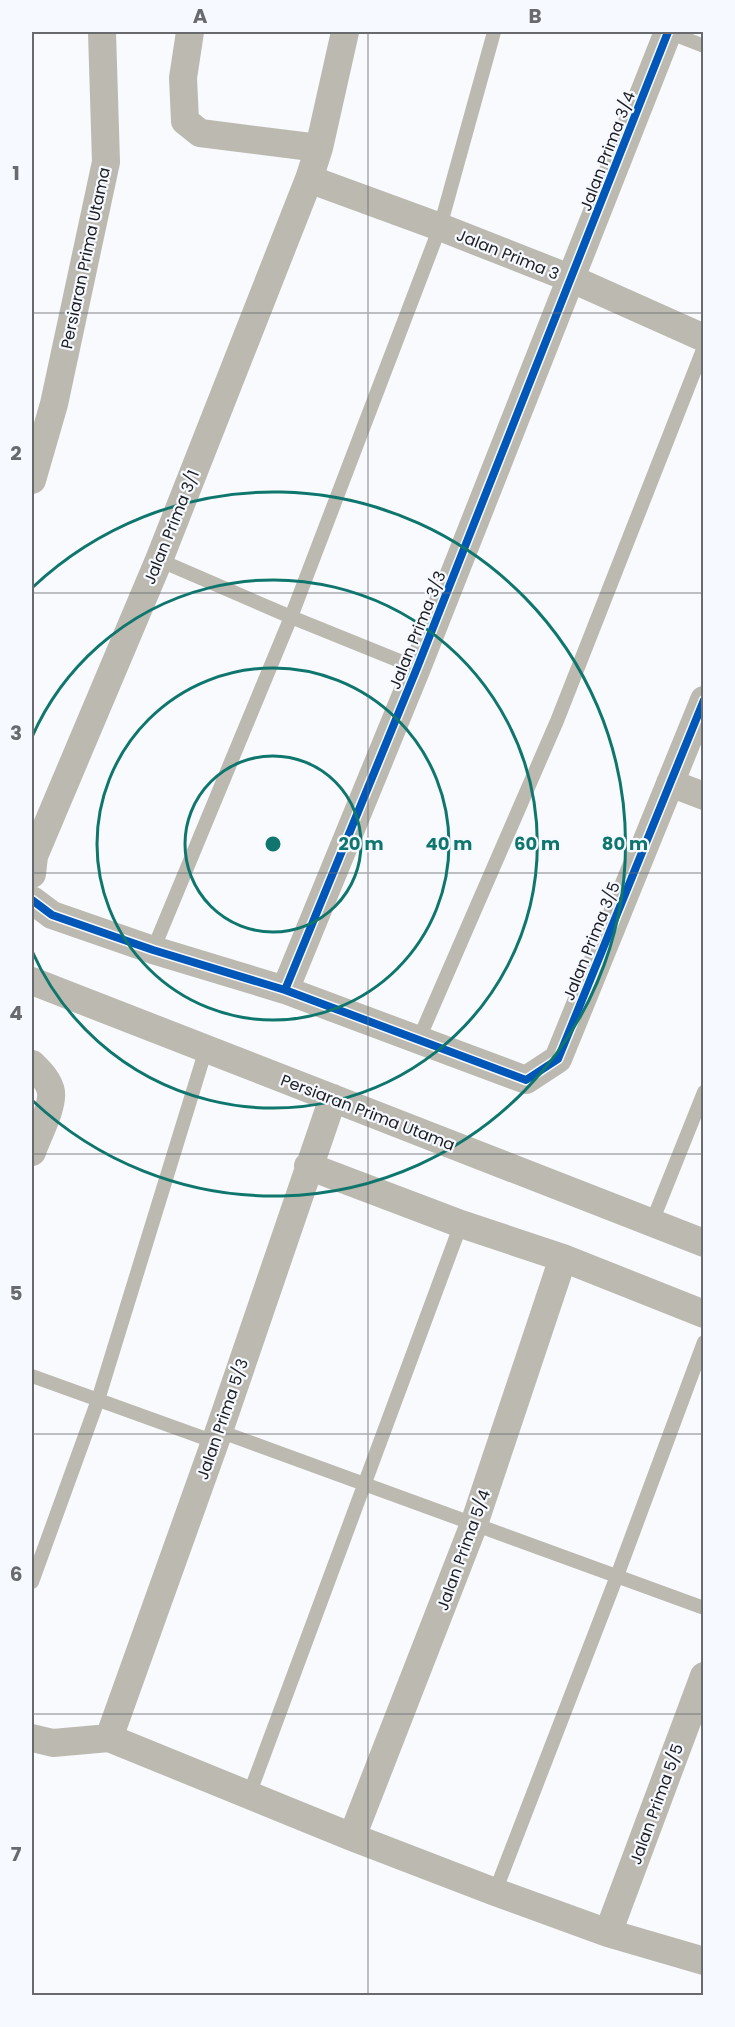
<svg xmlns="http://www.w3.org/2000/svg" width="735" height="2027" font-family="Poppins,sans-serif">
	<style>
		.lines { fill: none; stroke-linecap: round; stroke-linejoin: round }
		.service { stroke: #bcb9b0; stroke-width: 14 }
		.minor { stroke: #bcb9b0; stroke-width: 28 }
		.cycleway-casing { stroke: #f6f9ff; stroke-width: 11 }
		.cycleway { stroke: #0057b8; stroke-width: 8 }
		.grid { fill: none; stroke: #686a6d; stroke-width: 1.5; stroke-opacity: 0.55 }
		.ring { fill: none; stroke: #0f766e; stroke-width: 3 }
		.labels { text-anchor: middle; stroke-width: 4.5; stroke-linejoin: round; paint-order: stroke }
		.street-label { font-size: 16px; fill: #1b1c20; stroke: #f6f9ff }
		.centre { fill: #0f766e; stroke: #f6f9ff; stroke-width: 3 }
		.ring-label { font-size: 18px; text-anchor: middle; font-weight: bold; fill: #0f766e; stroke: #f6f9ff; stroke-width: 4.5; stroke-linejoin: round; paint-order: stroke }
		.neatline { fill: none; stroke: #686a6d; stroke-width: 2 }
		.grid-label { font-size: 20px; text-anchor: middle; font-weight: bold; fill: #686a6d }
	</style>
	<rect width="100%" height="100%" fill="#f8fafd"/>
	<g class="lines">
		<path class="service" d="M668,32L704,46
			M159,560L291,617L417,668
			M153,950L291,617L440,227L494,32
			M418,1041L557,721L704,347
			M652,1222L704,1092
			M32,1376L215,1442
			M219,1431L704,1608
			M32,1582L98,1400L206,1049
			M249,1795L461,1224
			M495,1892L617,1576L704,1342"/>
		<path class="minor" d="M190,32L183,78L185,121L200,133L319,148
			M309,179L440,227L572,279L704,338
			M32,480L54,404L106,162L102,32
			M670,783L704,796
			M32,874L34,856L159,560L309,179L319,148L345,32
			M32,900L52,915L153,950L285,990L526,1080L558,1059L704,700
			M32,981L704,1243
			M285,990L417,668L668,32
			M32,1064C39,1071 49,1080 51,1092C53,1108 37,1137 32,1152
			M308,1166L461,1224L563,1258L704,1314
			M32,1738L53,1743L109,1738L352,1837L495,1892L608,1933L704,1961
			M109,1738L219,1431L333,1098
			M352,1837L474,1524L563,1258
			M608,1933L704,1676"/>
		<g class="cycleway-casing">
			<path id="cycleway" d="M32,900L52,915L153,950L285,990L526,1080L558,1059L704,700
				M285,990L417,668L668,32"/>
		</g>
		<use href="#cycleway" class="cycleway"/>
	</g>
	<path class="grid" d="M368,32V1996M32,313H704M32,593H704M32,873H704M32,1154H704M32,1434H704M32,1714H704"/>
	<g class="ring">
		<circle cx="273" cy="844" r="88"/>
		<circle cx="273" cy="844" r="176"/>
		<path d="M32 737A264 264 0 1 1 32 951"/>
		<path d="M33 587A352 352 0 1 1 33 1101"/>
	</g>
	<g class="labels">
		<g class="street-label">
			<text transform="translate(607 151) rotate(-69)" y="6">Jalan Prima 3/4</text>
			<text transform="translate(508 254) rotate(22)" y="6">Jalan Prima 3</text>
			<text transform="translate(85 258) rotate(-78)" y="6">Persiaran Prima Utama</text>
			<text transform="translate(171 527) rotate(-68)" y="6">Jalan Prima 3/1</text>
			<text transform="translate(417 630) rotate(-68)" y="6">Jalan Prima 3/3</text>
			<text transform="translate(591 941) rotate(-68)" y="6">Jalan Prima 3/5</text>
			<text transform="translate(368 1112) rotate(21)" y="6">Persiaran Prima Utama</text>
			<text transform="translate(222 1419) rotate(-71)" y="6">Jalan Prima 5/3</text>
			<text transform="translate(463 1550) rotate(-70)" y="6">Jalan Prima 5/4</text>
			<text transform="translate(656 1804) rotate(-70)" y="6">Jalan Prima 5/5</text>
		</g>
	</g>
	<circle cx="273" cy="844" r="9" class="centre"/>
	<g class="ring-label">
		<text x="361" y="850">20 m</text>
		<text x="449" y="850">40 m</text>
		<text x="537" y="850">60 m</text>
		<text x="625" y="850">80 m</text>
	</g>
	<rect width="735" height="2027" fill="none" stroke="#f6f9ff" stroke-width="66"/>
	<rect x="33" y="33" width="669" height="1961" class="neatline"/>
	<g class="grid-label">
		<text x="200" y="23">A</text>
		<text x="535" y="23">B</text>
		<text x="16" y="180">1</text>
		<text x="16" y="460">2</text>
		<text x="16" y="740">3</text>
		<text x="16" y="1020">4</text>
		<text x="16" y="1300">5</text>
		<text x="16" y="1581">6</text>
		<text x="16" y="1861">7</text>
	</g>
</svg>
